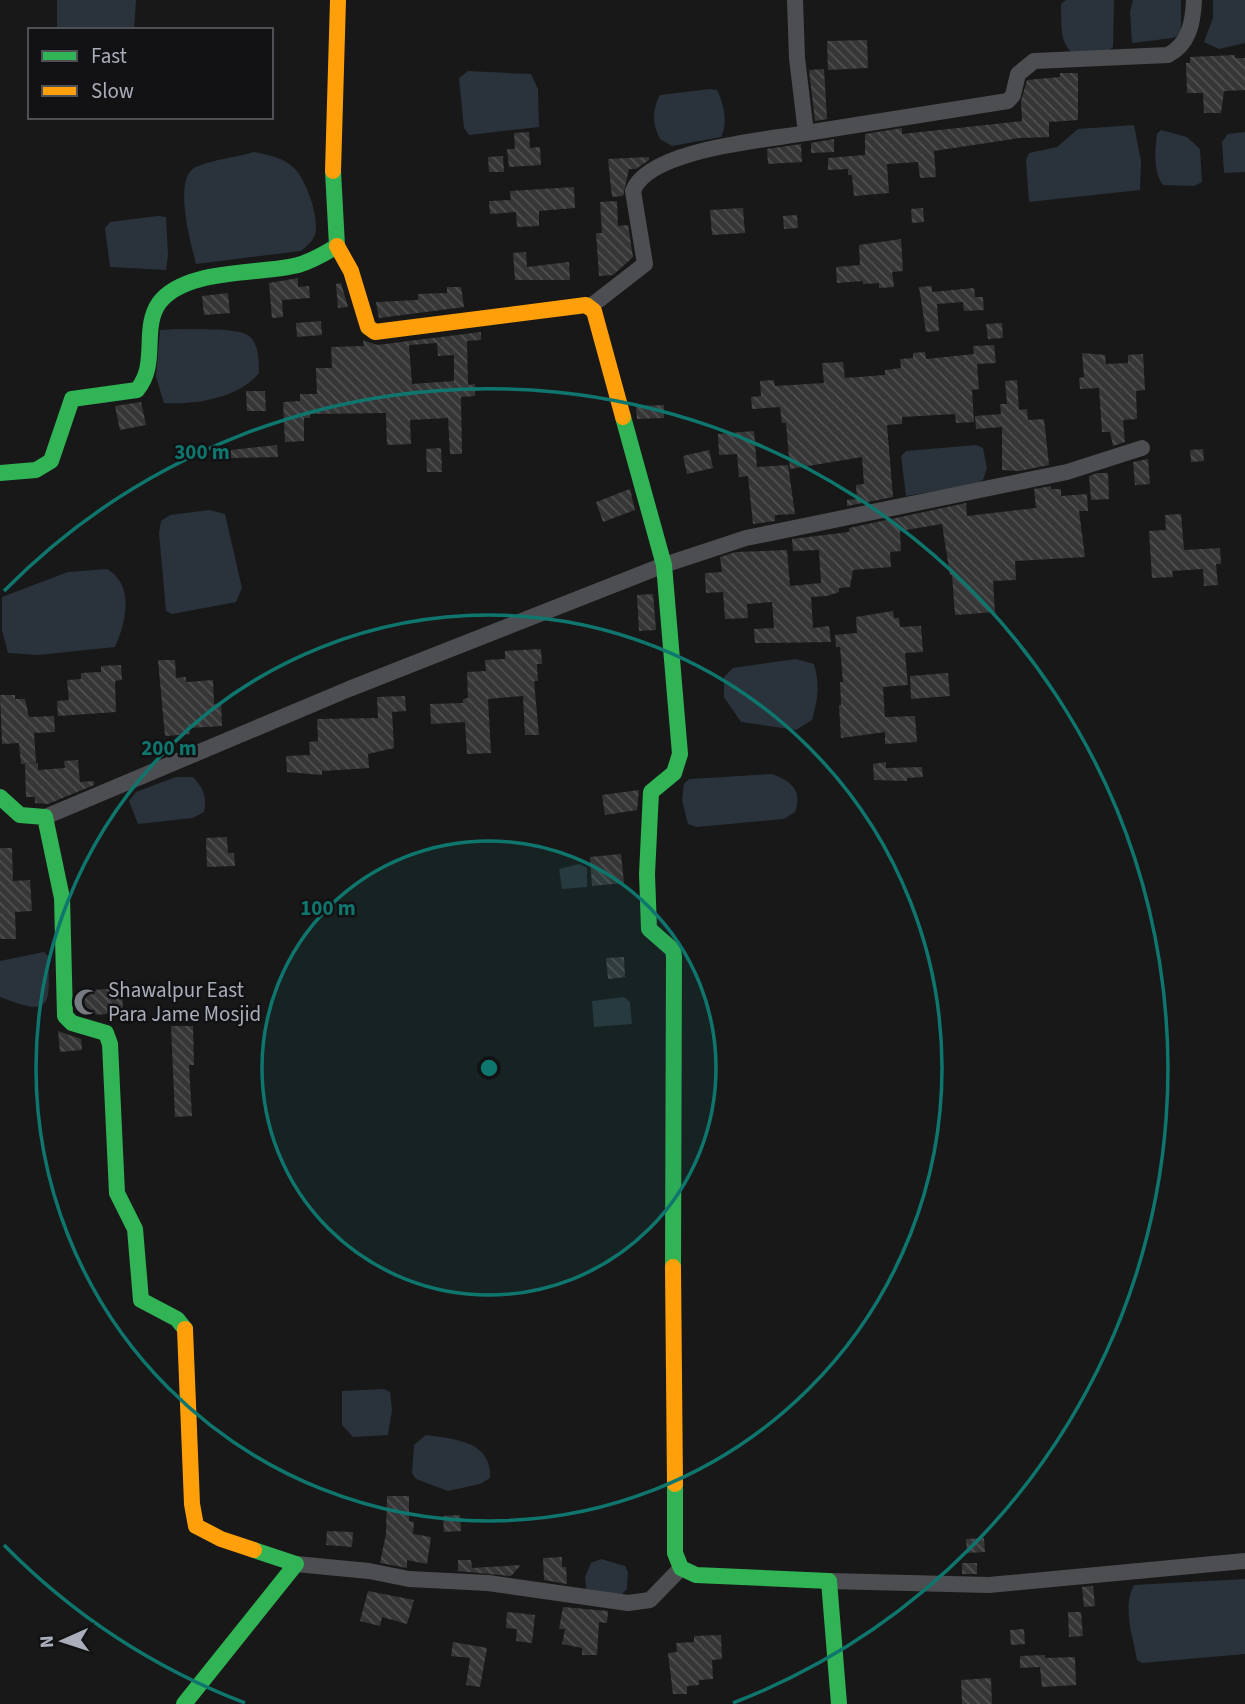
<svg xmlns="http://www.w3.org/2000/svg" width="1245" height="1704" font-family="'Source Sans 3',sans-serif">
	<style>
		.water { fill: #2a333b }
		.building { fill: url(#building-back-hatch); fill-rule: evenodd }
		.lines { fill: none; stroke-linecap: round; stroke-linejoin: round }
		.street { stroke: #4c4e51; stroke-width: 16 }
		.fast { stroke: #30b455; stroke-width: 16 }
		.slow { stroke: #ff9f0a; stroke-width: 16 }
		.ring { fill: none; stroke: #0f766e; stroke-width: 3.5 }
		.labels { text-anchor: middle; stroke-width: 5; stroke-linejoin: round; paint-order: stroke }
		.poi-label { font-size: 21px; fill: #a9aeba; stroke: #121214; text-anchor: start }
		.centre { fill: #0f766e; stroke: #121214; stroke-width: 3.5 }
		.ring-label { font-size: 21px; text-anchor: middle; font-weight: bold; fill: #0f766e; stroke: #121214; stroke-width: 5; stroke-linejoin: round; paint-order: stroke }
	</style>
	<defs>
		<pattern id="building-back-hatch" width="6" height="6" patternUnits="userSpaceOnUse" patternTransform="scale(1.75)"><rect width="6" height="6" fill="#363637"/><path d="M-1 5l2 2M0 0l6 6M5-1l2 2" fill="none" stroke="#505152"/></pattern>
	</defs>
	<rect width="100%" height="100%" fill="#181818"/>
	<path class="water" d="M57,0H136L134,30H57Z
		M1066,0H1114L1113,47L1109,50L1074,54C1058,42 1062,22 1061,4Z
		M1133,0H1181V34L1173,38L1132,43L1130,12Z
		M1213,0H1245V43L1219,49L1204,42L1213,18Z
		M468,71L531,74L538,89L539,127L469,135L464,128L459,78Z
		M710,89L717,90C724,104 728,124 721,137L672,146L660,139C652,124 652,109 660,95Z
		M1134,125L1141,161L1140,190L1029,202L1026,160L1029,153L1057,147L1078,129Z
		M1161,130L1187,137L1200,149L1202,182L1194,186L1163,185C1153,172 1155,150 1157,134Z
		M1245,132V172L1224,173L1222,142L1228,134Z
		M254,152C268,155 283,157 294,168C306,180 317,212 316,229C316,239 308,245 301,251L196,264C191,244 172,177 196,167C214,159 235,158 254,152Z
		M158,216L166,217L168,255L166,270L110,267L105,228L110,222Z
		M177,329C193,330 238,327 249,336C259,344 259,361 259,373C239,398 195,405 164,403L156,377L160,330Z
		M976,445L983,448L987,468L983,480L975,484L906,496L901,456L906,451Z
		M209,510L225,514L242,588L236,602L172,614L166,611L159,533L161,521L170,515Z
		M107,569C135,585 126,623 115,647L38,655L8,653L2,630V597L68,572Z
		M796,659L814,664C820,684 818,699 812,720L796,730L741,722L724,697V677L733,668Z
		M772,774C791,781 803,790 795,812L784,819L697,827L688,824L682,800L684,784L689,779Z
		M176,777H193C204,789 207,797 204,812L193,818L138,824L129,801L136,792Z
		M579,864L587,868V887L562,889L559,869Z
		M44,952L48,956C50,1008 52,1017 0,997V961Z
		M624,997L630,1002L632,1024L594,1027L592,1001Z
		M384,1389L390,1392L392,1410L388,1435L353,1437L342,1425V1391Z
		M426,1435C455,1439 492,1441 490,1478L480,1484L448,1491L416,1479L412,1473L414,1445Z
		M601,1559L625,1566L628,1572L627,1589L622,1594L587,1595L585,1577L591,1563Z
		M1245,1579V1654L1142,1663L1137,1660C1133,1637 1122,1607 1134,1585Z"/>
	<path class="building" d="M867,40L868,68L828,70L827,41Z
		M1235,55V58H1245V90L1224,91L1221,113H1204L1203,93H1187L1186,63H1190V57Z
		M824,69L827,119L815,121L809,70Z
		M1060,73H1078V120L1049,122V137L1020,138L934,151L936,177L920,178L918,162L887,164L889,193L854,196L852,175H848V169L828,170V158L865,155V134L902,128V134L1022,121L1021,101L1027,80L1060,77Z
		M529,132L530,148L540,147L541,165L509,167L507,149H515L514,133Z
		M834,139V152L811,153V143Z
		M801,144L802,162L768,164L767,149Z
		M503,156L504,172H489L488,157Z
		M649,157V160L636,169H629L623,196L612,197L608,159Z
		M574,187L575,208L539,211V226L517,227L516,212L490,214L489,201L511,200L510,191Z
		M617,201L618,226L628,225L633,257L613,275L599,276L596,233H602L600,202Z
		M743,208L745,233L712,235L710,210Z
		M923,208L924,222L912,223L911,209Z
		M797,215L798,228L784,229L783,216Z
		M901,239L903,271L892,272L894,287L879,288V283L863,284V281L837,283L836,267L860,265L859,245Z
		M526,252L527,267L569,262L570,280H515L513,253Z
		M298,278V287L309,286L310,298L282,300L283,317L272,318L269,283Z
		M341,283L348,307L338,308L336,284Z
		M932,286V292L974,288L975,297H983L984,310L964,311L963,302L937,304L939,331L926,332L919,287Z
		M447,287H461L464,307L379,318L376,302L418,300V294L447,293Z
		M228,293L230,313L204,315L202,296Z
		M321,321L322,335L297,337L296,323Z
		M1002,323L1003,338L988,339L986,324Z
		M481,332V340L467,341L468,385L475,384V396L461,397L462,454H450L448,418L410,420L411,444L387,445L386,413L310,414V418H304V441L285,442L283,402L300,401V394H317L316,368H332L331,347L364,346L363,340L377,345ZM437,343L438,356L454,355V381L412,384L409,345Z
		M994,345L996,363L977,364L979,389L972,390L974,422L956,423L955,414L902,417V424L887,425L893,497L847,506V500L857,499L856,485L864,484L862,457L790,469L786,423H782L780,407L752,409L751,397L761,396L760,381L774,380L775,386L824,383L822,363L843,362L845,378L885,375V370L901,368L900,359L913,358V353L925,352L926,359L974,354L973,346Z
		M1082,353L1105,355L1106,364L1128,363V355L1143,354L1145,390L1136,391L1137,419L1123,420L1125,442L1113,446L1110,432H1102L1099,388L1080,389L1079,378L1084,377Z
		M1017,380L1019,410L1027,409L1028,420L1044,419L1049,465L1019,471L1002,470V427L976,429L975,416L1001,414L1000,404H1007L1005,381Z
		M246,391H265L266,411H247Z
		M141,402L146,425L120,430L115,406Z
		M664,405V418L637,419L636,406Z
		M754,431L757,467L788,465L795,514L775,515V521L753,524L748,476L739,477L737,454L719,455L718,434Z
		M277,445L278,457L230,458V450Z
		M441,448L442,472H427L426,449Z
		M1203,449L1204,461L1191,462L1190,450Z
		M709,450L713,468L687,474L683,456Z
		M1148,459L1150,484L1135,485L1133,462Z
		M1097,473H1108L1109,499L1091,500L1089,476Z
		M1051,486V489H1061V496L1087,494L1088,511H1079L1085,557L1015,561L1016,580L993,581L995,612L955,615L952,575H950L942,524L900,531L901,551L890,552L891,567L853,570L850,587L839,588V592L827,596L811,597L813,628L829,626L831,642L755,643L754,629L774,628L772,602L747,604L748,618L725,619L723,592L706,593L705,573L722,572L720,557L736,552L787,550L790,586L821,583L819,550L793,551L792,539L849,532V528L966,503L967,516L1036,508L1034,489Z
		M630,489L635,510L603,522L596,502Z
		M1181,514L1184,550L1220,548L1221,564H1216L1218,585L1204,586L1203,569L1172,571L1173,577L1152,578L1149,531L1166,530L1165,515Z
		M653,594L656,630L639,631L637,595Z
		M893,611L894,618H899L900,627L921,626L923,652L905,653L908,685L883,687L885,717L915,716L917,742L885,744V732L841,738L839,705H841L840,682H843L840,647H836L835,635L857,633L856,617Z
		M541,649L542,664H537L538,681H534L539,735H525L523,696L488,699L491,753L467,754L465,722L431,724L430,704L463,703V699L468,698L467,672L486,671L485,660L505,659V651Z
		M158,660H175L176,678L186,677V682L213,680L214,704L221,703L222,726L189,728L190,734L165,736Z
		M121,665L122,680L115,681L116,712L58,716L57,701L69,700L67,680L81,679V673L101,672V666Z
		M948,673L950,696L911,699L910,676Z
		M0,695H15V699H25L29,717L54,716L55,732L34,733L36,763L21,764L19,743L2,744Z
		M405,696L406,711L392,712L394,748L368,754L369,768L322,771V775L287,772L286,756L310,755L309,742L318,741L317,719L378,718L377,697Z
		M78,760L80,782L94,781V785L48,804L35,803V797H26L25,764L38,763V770L65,768L64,761Z
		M886,762V768L922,767L923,777L907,778V781L874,780L873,764Z
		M639,790L637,810L605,815L602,795Z
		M227,837L228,853H234L235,866L207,867L206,838Z
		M0,848H12L13,881L30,880L32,911L15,912L16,939H0Z
		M621,854L624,883L592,886L590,857Z
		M624,957L625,977L608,979L606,958Z
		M122,988L123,1013L91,1015L78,1010L77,991Z
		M171,1026H193L194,1065H189L192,1116L175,1117Z
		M58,1031L81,1039L82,1050L60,1052Z
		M387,1496H409V1521L414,1522L413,1534L431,1537L427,1564L407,1560V1568L380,1563L386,1534Z
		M460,1515L461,1531L444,1532L443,1516Z
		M327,1531L353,1532L352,1547L326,1545Z
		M984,1538L985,1552L967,1553L966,1539Z
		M562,1557V1567H566L567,1584L544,1580L543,1558Z
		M458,1560H471L472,1568L521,1565L511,1576L458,1571Z
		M962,1563H977V1574H962Z
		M1093,1586L1095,1606L1084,1607L1082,1587Z
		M368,1591L414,1600L407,1624L382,1617L380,1626L360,1621Z
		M563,1607L608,1611L607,1623L599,1622L597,1655H582V1648L562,1644L565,1629H559Z
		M507,1612L535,1615L532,1643L516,1641L517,1629L506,1628Z
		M1068,1612H1081L1083,1636L1069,1637Z
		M1024,1629L1025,1644L1011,1645L1010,1630Z
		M721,1635L722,1659L712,1660L713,1679L699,1680V1685L687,1686V1694H673L668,1653L677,1652L676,1643L694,1642V1636Z
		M453,1642L487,1648L480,1687L466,1685L470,1658L451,1656Z
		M1045,1655V1658L1075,1657L1076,1685L1042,1687L1040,1667L1020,1668V1656Z
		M991,1678L992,1704H962L961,1680Z"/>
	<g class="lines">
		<path class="street" d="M795,0L797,58L806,133L1008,101L1013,95L1018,74L1034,61L1168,55C1189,44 1193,23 1194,0
			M591,306L645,264L633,191C648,149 767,140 806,133
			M45,817L349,689L664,565L746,538L1067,472L1142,448
			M296,1564L369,1571L409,1579L488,1583L628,1603L650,1600L681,1568
			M829,1581L989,1585L1245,1561"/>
		<path class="fast" d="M623,417L664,565L680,754L674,773L651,792L647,874L649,929L673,950L674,957L673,1267
			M0,473L36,470L51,461L72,399L137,390C159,364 141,329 159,303C185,268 259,275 298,265C312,261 324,254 337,246L333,171
			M0,797L20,815L45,817L62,898L65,1016L72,1023L106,1033L110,1044L117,1193L135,1229L141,1300L177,1319L185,1329
			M675,1484V1553L681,1568L696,1575L829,1581L839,1704
			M184,1704L296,1564L254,1550"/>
		<path class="slow" d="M333,171L338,0
			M337,246L351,271L368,327L375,332L586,305L594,311L623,417
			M673,1267L675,1484
			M185,1329L192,1504L196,1526L221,1539L254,1550"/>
	</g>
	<circle cx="489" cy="1068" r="227" fill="#0f766e" fill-opacity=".12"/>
	<g class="ring">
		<circle cx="489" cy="1068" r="227"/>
		<circle cx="489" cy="1068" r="453"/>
		<path d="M245 1703A680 680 0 0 1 4 1545M4 591A680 680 0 1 1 733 1703"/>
	</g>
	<defs>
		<g id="mosque-bare" transform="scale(2.1)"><path d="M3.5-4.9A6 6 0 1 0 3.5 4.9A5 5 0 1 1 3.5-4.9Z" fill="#767a81" stroke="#121214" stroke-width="2.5" paint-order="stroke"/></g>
	</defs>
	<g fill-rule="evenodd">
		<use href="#mosque-bare" x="87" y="1002"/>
	</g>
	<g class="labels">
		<g class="poi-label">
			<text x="108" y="997">Shawalpur East<tspan x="108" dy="24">Para Jame Mosjid</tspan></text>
		</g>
	</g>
	<circle cx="489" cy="1068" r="10" class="centre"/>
	<g class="ring-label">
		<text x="202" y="459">300 m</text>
		<text x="169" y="755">200 m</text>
		<text x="328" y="915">100 m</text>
	</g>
	<rect x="28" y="28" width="245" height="91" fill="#121214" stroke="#4e5056" stroke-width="2"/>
	<rect x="42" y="51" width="35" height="10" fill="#30b455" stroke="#4e5056" stroke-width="2"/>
	<text x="91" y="63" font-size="21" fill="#a9aeba">Fast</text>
	<rect x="42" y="86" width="35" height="10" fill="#ff9f0a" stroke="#4e5056" stroke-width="2"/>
	<text x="91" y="98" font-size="21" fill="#a9aeba">Slow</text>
	<g transform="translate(63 1641) rotate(267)" stroke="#121214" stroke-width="5" paint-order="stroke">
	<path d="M0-5L12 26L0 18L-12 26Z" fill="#a9aeba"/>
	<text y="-10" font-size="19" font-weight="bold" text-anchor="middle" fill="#a9aeba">N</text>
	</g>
</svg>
